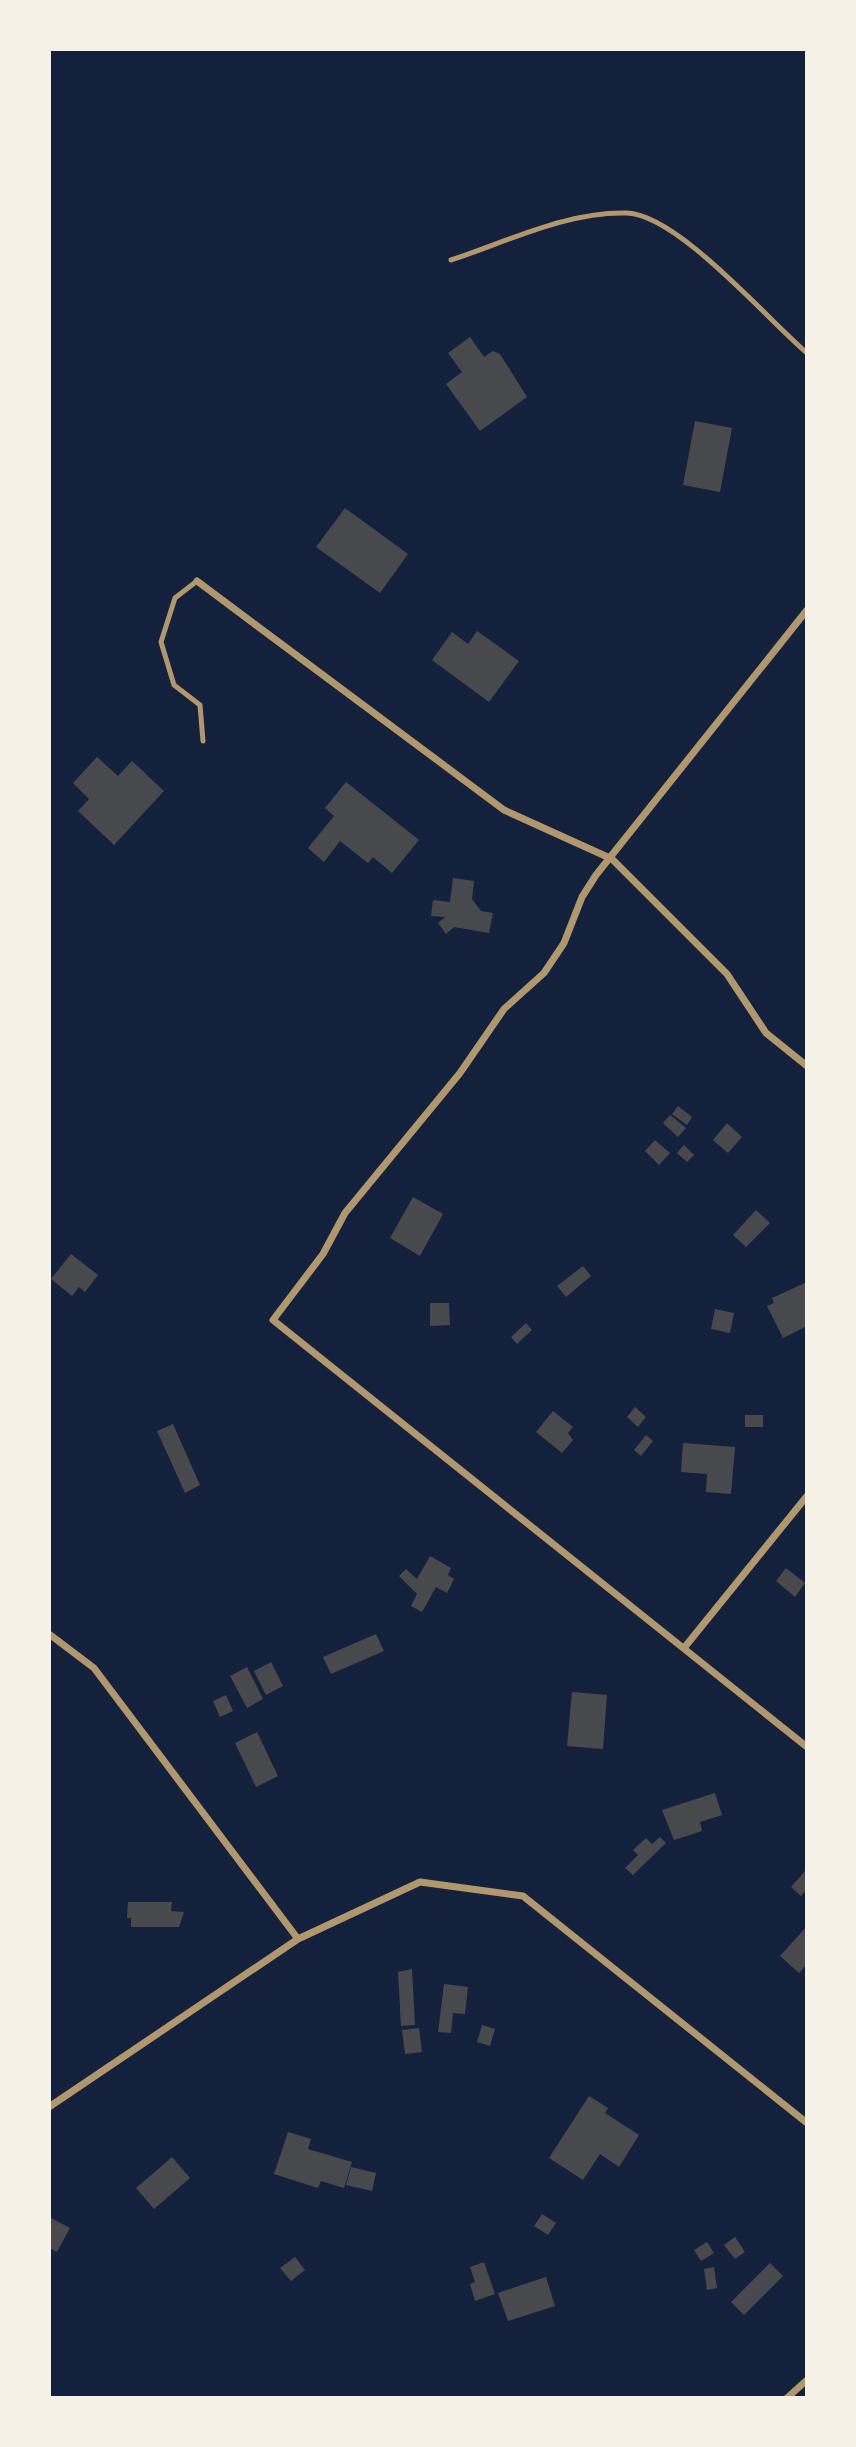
<svg xmlns="http://www.w3.org/2000/svg" width="856" height="2447" font-family="'Varela Round',sans-serif">
	<style>
		.building { fill: #48494c }
		.lines { fill: none; stroke-linecap: round; stroke-linejoin: round }
		.service { stroke: #b1986c; stroke-width: 5 }
		.minor { stroke: #b1986c; stroke-width: 7 }
	</style>
	<rect width="100%" height="100%" fill="#14213d"/>
	<path class="building" d="M470,337L484,357L493,351L500,354L527,397L480,431L446,384L462,372L448,353Z
		M695,421L732,428L720,492L683,485Z
		M345,508L408,554L380,593L316,547Z
		M477,631L519,661L489,702L432,660L452,632L468,644Z
		M97,757L118,776L132,761L164,791L114,845L78,811L89,799L73,783Z
		M346,782L419,840L392,873L373,857L368,863L340,841L324,862L308,848L334,816L325,808Z
		M453,878L474,881L472,899L481,911L493,913L489,933L454,927L446,934L438,923L445,917L431,916L433,900L450,902Z
		M678,1106L692,1117L687,1125L672,1114Z
		M670,1115L686,1128L678,1137L663,1123Z
		M727,1123L742,1137L728,1153L713,1140Z
		M655,1140L670,1153L659,1165L645,1151Z
		M684,1145L694,1155L687,1162L677,1153Z
		M413,1197L443,1214L420,1256L390,1238Z
		M756,1210L770,1223L746,1247L733,1235Z
		M71,1254L98,1275L85,1292L79,1287L72,1296L51,1279Z
		M583,1266L591,1276L566,1297L557,1286Z
		M807,1282V1326L783,1338L767,1306L774,1303L772,1298Z
		M430,1303H449L450,1325L430,1326Z
		M715,1309L734,1313L730,1333L711,1329Z
		M526,1323L532,1330L517,1344L511,1337Z
		M635,1407L646,1417L638,1427L627,1417Z
		M553,1411L573,1427L568,1433L573,1440L562,1453L536,1432Z
		M745,1415H763V1427H745Z
		M173,1424L200,1485L185,1493L157,1431Z
		M646,1435L653,1441L641,1456L634,1450Z
		M683,1443L735,1447L731,1494L706,1492L707,1474L681,1472Z
		M430,1556L451,1568L448,1575L454,1579L447,1593L436,1587L422,1612L411,1606L417,1594L399,1576L406,1569L417,1579Z
		M786,1568L805,1583L795,1597L776,1581Z
		M376,1634L384,1651L331,1674L323,1657Z
		M271,1662L283,1686L266,1695L254,1671Z
		M247,1667L263,1699L247,1708L230,1676Z
		M572,1692L607,1695L603,1749L567,1746Z
		M226,1695L233,1711L220,1717L213,1701Z
		M257,1732L278,1776L256,1787L235,1743Z
		M715,1793L722,1815L700,1822L702,1831L674,1840L662,1810Z
		M660,1837L666,1843L633,1875L625,1868L638,1855L633,1850L646,1838L652,1844Z
		M805,1871L807,1889L801,1896L791,1887Z
		M128,1902H172L171,1911L184,1912L179,1927H131V1918H127Z
		M807,1926V1964L799,1973L780,1956Z
		M412,1969L415,2025L401,2026L398,1972Z
		M444,1984L468,1987L465,2014L453,2013L451,2033L438,2032Z
		M482,2025L495,2029L490,2046L477,2042Z
		M419,2028L422,2052L405,2054L402,2030Z
		M589,2096L608,2108L605,2113L639,2135L619,2167L600,2154L583,2180L549,2158Z
		M288,2132L311,2139L308,2149L352,2162L344,2188L321,2181L318,2188L274,2174Z
		M172,2157L190,2178L154,2209L136,2188Z
		M351,2167L376,2173L372,2191L346,2185Z
		M542,2214L556,2223L548,2235L534,2226Z
		M49,2217L70,2228L57,2252L49,2248Z
		M735,2237L745,2252L735,2259L724,2245Z
		M707,2242L714,2253L701,2261L694,2250Z
		M295,2257L305,2270L291,2281L280,2268Z
		M484,2262L495,2294L475,2301L470,2284L475,2282L470,2267Z
		M770,2263L783,2276L744,2315L731,2302Z
		M714,2267L717,2288L707,2290L704,2269Z
		M546,2277L555,2306L508,2321L498,2293Z"/>
	<g class="lines">
		<path class="service" d="M451,260C506,242 568,211 627,213C678,215 766,318 807,353
			M197,581L175,598L161,642L174,685L200,705L203,741"/>
		<path class="minor" d="M197,581L504,810L612,859L727,974L766,1033L807,1066
			M807,610L596,875L582,897L564,943L544,973L504,1009L460,1073L345,1213L323,1254L273,1320L807,1747
			M49,1634L94,1668L298,1939
			M684,1648L807,1496
			M49,2107L298,1939L420,1882L523,1896L807,2123
			M787,2398L807,2380"/>
	</g>
	<rect width="856" height="2447" fill="none" stroke="#f6f1e7" stroke-width="102"/>
</svg>
